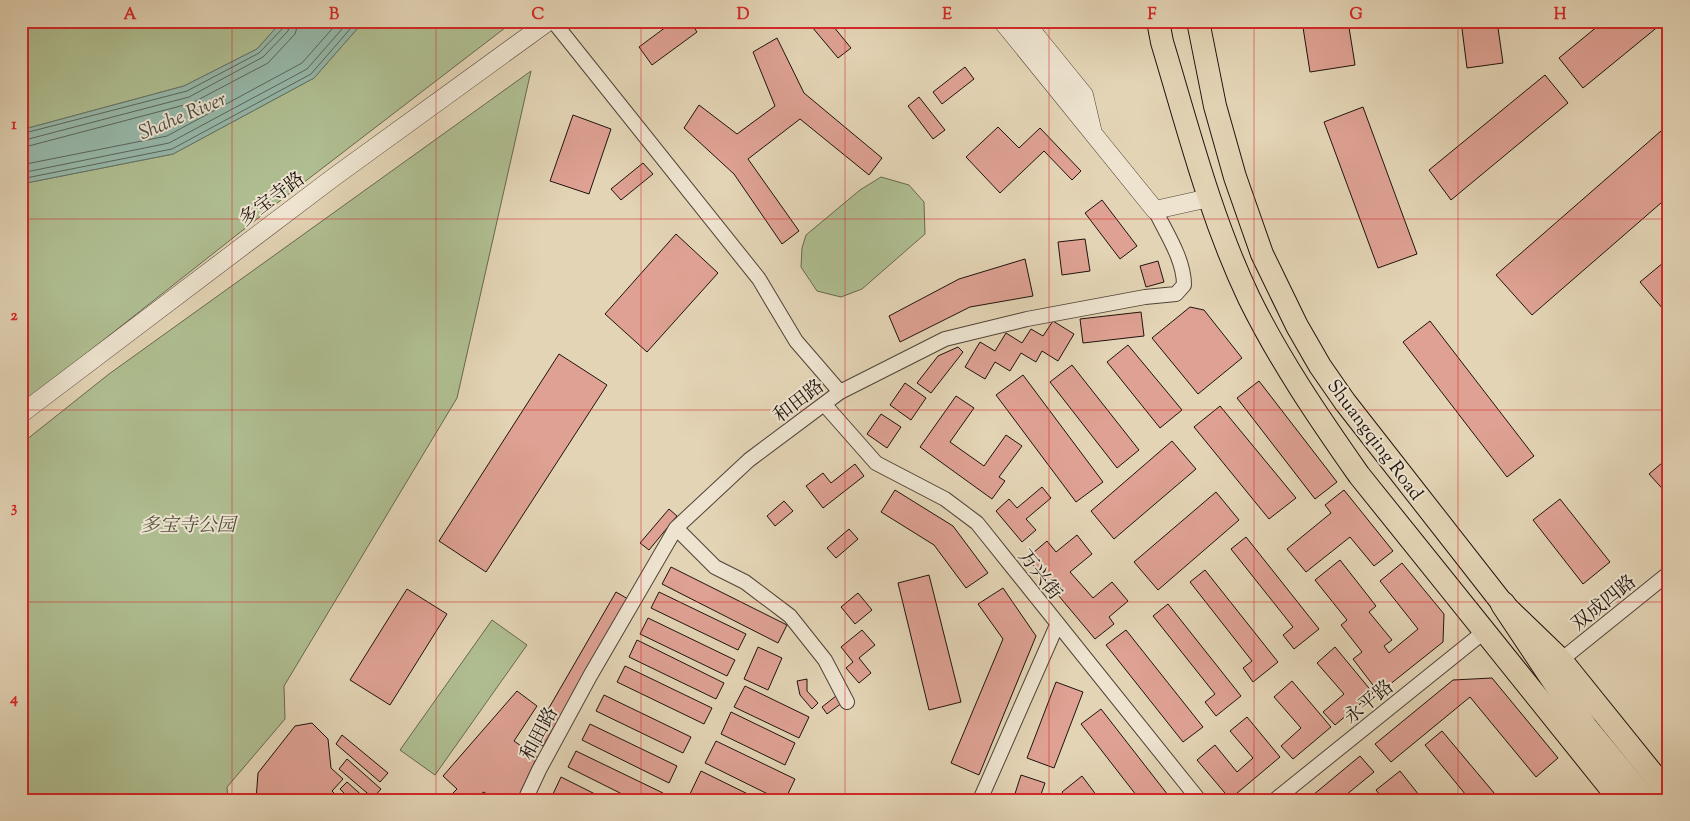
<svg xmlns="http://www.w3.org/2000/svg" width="1690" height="821" font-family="'Sorts Mill Goudy','Noto Serif SC',serif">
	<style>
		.green { fill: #afbe91; stroke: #66684f }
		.water { fill: #96b8aa; stroke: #66766b }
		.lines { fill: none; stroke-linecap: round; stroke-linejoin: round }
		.shore { stroke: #5a665c; stroke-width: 1 }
		.building { fill: #dea193; stroke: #1e130d }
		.minor-casing { stroke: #4f4337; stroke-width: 16 }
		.tertiary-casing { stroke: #4f4337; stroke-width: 19 }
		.primary-casing { stroke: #1e130d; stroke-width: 24 }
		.trunk-casing { stroke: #1e130d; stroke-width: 26 }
		.minor { stroke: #ede3cf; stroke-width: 14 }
		.tertiary { stroke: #ede3cf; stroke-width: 18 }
		.primary { stroke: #e3d4b5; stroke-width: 22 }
		.trunk { stroke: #e3d4b5; stroke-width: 24 }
		.grid { fill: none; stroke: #d62828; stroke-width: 1; stroke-opacity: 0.55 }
		.labels { text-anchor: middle; stroke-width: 4; stroke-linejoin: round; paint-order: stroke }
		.street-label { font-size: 19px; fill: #1e130d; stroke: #ede3cf }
		.park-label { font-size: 19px; font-style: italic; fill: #514f3b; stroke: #ede3cf }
		.water-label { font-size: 20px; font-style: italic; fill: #484d44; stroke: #ede3cf }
		.neatline { fill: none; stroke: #d62828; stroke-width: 2 }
		.grid-label { font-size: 16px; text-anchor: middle; font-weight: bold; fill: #d62828 }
	</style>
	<rect width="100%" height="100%" fill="#e3d4b5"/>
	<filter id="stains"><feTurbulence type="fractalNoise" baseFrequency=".004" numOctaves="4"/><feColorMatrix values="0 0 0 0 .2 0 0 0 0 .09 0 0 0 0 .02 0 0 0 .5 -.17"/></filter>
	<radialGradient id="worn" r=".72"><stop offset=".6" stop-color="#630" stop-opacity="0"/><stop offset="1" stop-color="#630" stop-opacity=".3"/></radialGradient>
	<path class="green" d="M21,21H282L257,49L184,86L21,130Z
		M364,21H514L290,193L21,405V184L173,154L314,78Z
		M531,71L457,398L284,686L285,719L227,787L228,800H21V444L109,374Z
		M881,177L909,185L924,202L925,234L862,289L841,297L817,291L801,267L802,248L806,235L860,190Z
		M492,620L527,645L435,775L400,750Z"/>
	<path class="water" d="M282,21H364L314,78L173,154L21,184V130L184,86L257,49Z"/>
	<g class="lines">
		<path class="shore" d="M21,134L187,91L259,53L284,27L285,21
			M21,141L189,97L263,57L288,31L291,21
			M21,148L192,103L268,63L295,34L299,21
			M21,165L167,136L302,63L339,21
			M21,173L169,143L307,69L349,21
			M21,179L172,149L311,74L357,21"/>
	</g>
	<path class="building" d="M674,21H690L697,32L652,65L639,47Z
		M807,21H829L851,48L838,58Z
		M1302,21H1348L1355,65L1310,72Z
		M1461,21H1497L1503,63L1467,68Z
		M1604,21H1656L1660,25L1583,88L1559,58Z
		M777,38L804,93L882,158L869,175L800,119L748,159L799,231L782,244L734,174L684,128L699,105L737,134L775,106L753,52Z
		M965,67L974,79L942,104L933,92Z
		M1545,75L1568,103L1451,200L1429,170Z
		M919,97L945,130L933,139L908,106Z
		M1363,107L1417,254L1378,268L1324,122Z
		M573,115L611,129L589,194L550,181Z
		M1669,124V196L1532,315L1496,275Z
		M998,127L1019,148L1040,128L1081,171L1072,180L1044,151L1000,193L966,157Z
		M643,163L653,174L621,200L611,189Z
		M1102,200L1137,246L1120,259L1085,213Z
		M676,234L718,273L647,352L605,314Z
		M1085,239L1090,271L1062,275L1058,242Z
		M1669,258V316L1640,282Z
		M1025,259L1033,296L970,307L900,342L889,316L959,279Z
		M1158,261L1164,282L1146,287L1140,266Z
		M1190,307L1204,310L1242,358L1198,394L1152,338Z
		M1141,312L1144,336L1083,343L1080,319Z
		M1053,321L1074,334L1058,361L1042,351L1036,362L1021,353L1010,371L995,362L985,379L965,367L980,342L995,351L1006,333L1022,343L1031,329L1043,336Z
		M1430,321L1534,456L1507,477L1403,342Z
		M1128,345L1182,410L1160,428L1107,362Z
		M958,347L963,352L931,393L917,383L938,356Z
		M559,354L607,385L486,572L439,541Z
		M1072,365L1139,450L1117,468L1050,382Z
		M1023,375L1103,482L1076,502L996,395Z
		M1259,381L1337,482L1315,499L1237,398Z
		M905,383L926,398L911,420L890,405Z
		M956,396L974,408L950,442L984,466L1006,435L1022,446L999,477L1005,481L992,499L920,447Z
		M1220,406L1296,498L1269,519L1194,427Z
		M881,414L901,427L887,448L867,434Z
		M1172,441L1196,469L1114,539L1091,511Z
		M1669,457V496L1649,474Z
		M855,464L864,476L823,508L806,486L823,473L831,483Z
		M1042,487L1051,498L1026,519L1036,530L1022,542L996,511L1009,499L1017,508Z
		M895,490L953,526L988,573L966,588L934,545L881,512Z
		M1344,490L1393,551L1374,566L1350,537L1306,572L1287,549L1331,513L1325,505Z
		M1216,492L1239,520L1158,590L1134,562Z
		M1560,499L1610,562L1583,584L1533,520Z
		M784,501L793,511L775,526L767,516Z
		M669,509L677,516L649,550L640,543Z
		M849,529L858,539L836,558L827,548Z
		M1077,535L1092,554L1070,572L1093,598L1112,582L1128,601L1109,617L1114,624L1095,639L1027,558L1047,541L1056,552Z
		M1246,537L1319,629L1294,649L1283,635L1293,627L1231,549Z
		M1340,560L1376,606L1369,612L1392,640L1384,646L1389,653L1418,629L1380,581L1402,563L1444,614L1443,642L1379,693L1353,659L1362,652L1341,625L1347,620L1315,580Z
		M671,567L787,625L778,643L662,584Z
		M1205,570L1278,662L1253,682L1243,668L1252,661L1190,582Z
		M929,575L961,702L929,710L898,583Z
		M1003,588L1036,636L979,775L951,763L1003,639L978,604Z
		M407,589L447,614L390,705L350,680Z
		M616,592L628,599L543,746L531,739Z
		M659,592L746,634L738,650L651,608Z
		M858,593L872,610L855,624L841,607Z
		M1168,604L1241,696L1216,716L1205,702L1215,694L1153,616Z
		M648,618L735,660L727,676L640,634Z
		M862,630L875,645L859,658L871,673L859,683L846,668L853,662L841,647Z
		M1126,630L1203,727L1183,742L1106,645Z
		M637,640L724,683L716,699L629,657Z
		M758,647L782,658L768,690L744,679Z
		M1335,647L1373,693L1335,725L1323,712L1344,694L1317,663Z
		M625,666L712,708L704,724L617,682Z
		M1492,678L1558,758L1536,777L1470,697L1391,762L1375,744L1453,680Z
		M807,679V691L818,703L812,709L800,695L797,681Z
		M1292,681L1331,727L1293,759L1281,746L1301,728L1274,697Z
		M1056,682L1083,692L1054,768L1027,758Z
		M745,686L809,717L799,738L734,707Z
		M517,691L537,706L514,741L537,757L517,800H500L483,792L479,800H450L448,798L457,789L443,776Z
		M604,695L691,737L683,753L596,711Z
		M836,696L842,703L827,714L822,707Z
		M1101,709L1168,795L1163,800H1140L1081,724Z
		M731,712L795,743L785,765L721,734Z
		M1247,717L1280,757L1230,799L1197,760L1215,745L1237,772L1253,758L1230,731Z
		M312,723L328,739L331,768L343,779L332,791L341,800H256L258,773L295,726Z
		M590,724L677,766L669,783L582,740Z
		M1442,731L1500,800H1470L1425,745Z
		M342,735L388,773L380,782L336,744Z
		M716,741L795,779L785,800H780L705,763Z
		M576,751L663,793L660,800H634L568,767Z
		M1360,756L1374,772L1340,800H1307Z
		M347,759L381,789L373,798L339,769Z
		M701,771L760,800H703L690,794Z
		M1400,771L1423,800H1384L1376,790Z
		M1021,775L1045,783L1039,800H1013Z
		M1082,776L1100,800H1068L1062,792Z
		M561,777L607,800H565L553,794Z
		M347,782L367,800H351L340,789Z"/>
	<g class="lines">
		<g class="minor-casing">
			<path id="minor" d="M553,21L759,279L796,341L840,392
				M824,404L876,463L945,499L977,523L1199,800
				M676,528L715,567L745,582L790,616L825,660L847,702
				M1561,660L1669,573
				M525,800L539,770L590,676L676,528L749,460L840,392L945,339L1027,319L1145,297L1176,294L1184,285C1184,259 1166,233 1155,210
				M980,800L1057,625
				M1275,800L1485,631"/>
		</g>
		<g class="tertiary-casing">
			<path id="tertiary" d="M1002,21L1155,210L1209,198
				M1024,21L1084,95L1092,129
				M21,414L334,177L549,21"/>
		</g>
		<g class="primary-casing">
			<path id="primary" d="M1158,21L1162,42C1188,128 1210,216 1249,298C1280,361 1319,418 1359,475L1620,800
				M1198,21L1215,106L1235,177L1262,254L1297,326L1320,366L1345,402L1503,604L1561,660L1669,794"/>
		</g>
		<g class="trunk-casing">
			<path id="trunk" d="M1503,604L1585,727L1645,800"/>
		</g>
		<use href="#minor" class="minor"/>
		<use href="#tertiary" class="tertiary"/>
		<use href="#primary" class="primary"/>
		<use href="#trunk" class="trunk"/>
	</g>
	<path class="grid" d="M232,21V800M436,21V800M641,21V800M845,21V800M1049,21V800M1254,21V800M1458,21V800M21,219H1669M21,410H1669M21,602H1669"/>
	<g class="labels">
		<g class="street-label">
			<text transform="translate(271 198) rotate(-37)" y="7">多宝寺路</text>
			<text transform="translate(798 400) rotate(-37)" y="7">和田路</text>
			<text transform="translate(1376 439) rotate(53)" y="7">Shuangqing Road</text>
			<text transform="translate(1041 574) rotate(52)" y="7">万兴街</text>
			<text transform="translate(1603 602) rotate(-39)" y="7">双成四路</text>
			<text transform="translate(1368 701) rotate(-39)" y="7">永平路</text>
			<text transform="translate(538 733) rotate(-62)" y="7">和田路</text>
		</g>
		<g class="park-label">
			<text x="188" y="531">多宝寺公园</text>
		</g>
		<g class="water-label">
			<text transform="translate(182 115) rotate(-23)" y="7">Shahe River</text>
		</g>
	</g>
	<rect width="1690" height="821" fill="none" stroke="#e3d4b5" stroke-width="55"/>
	<rect x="28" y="28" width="1634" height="766" class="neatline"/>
	<g class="grid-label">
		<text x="130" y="19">A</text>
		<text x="334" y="19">B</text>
		<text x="538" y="19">C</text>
		<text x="743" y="19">D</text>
		<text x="947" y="19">E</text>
		<text x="1152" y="19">F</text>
		<text x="1356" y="19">G</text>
		<text x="1560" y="19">H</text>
		<text x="14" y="129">1</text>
		<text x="14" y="320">2</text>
		<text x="14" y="512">3</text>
		<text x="14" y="703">4</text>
	</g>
	<rect width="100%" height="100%" filter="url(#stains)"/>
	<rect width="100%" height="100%" fill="url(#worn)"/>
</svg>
